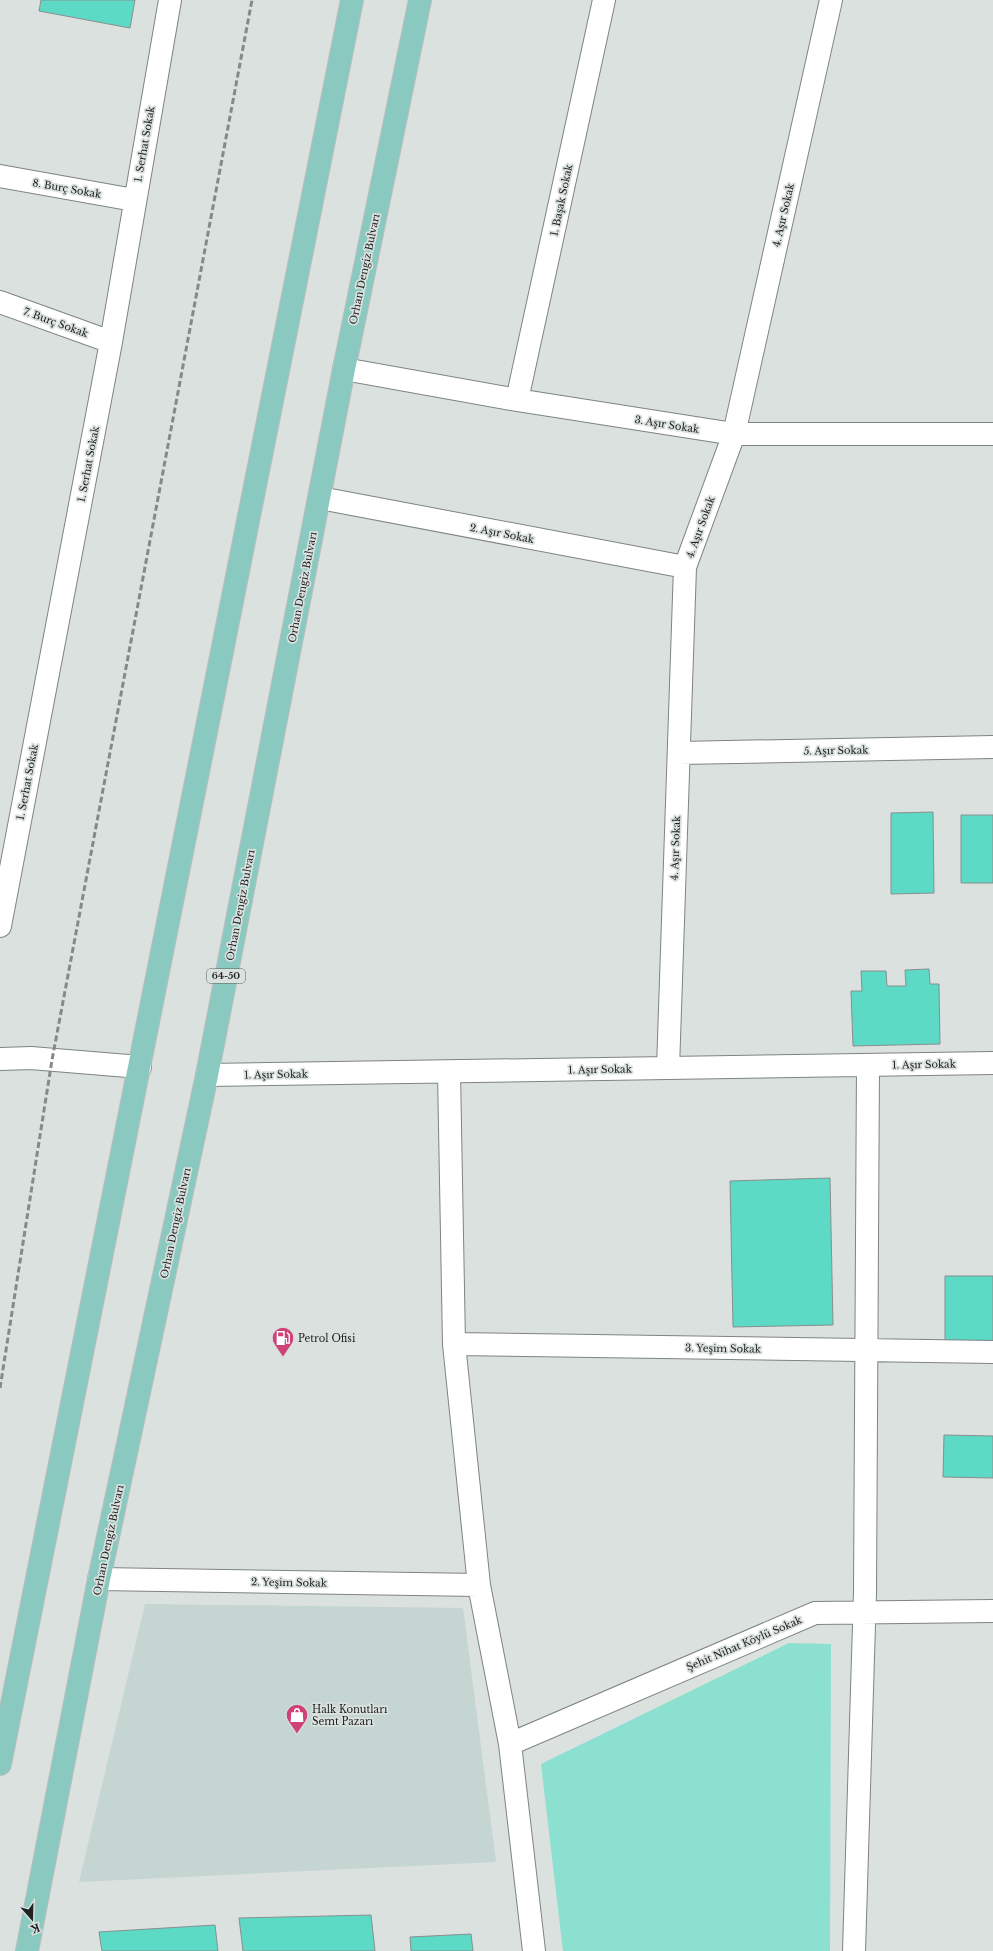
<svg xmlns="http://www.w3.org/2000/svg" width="993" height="1951" font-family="'Libre Baskerville',serif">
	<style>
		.built { fill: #c5d5d2 }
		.green { fill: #8ce0d0 }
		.building { fill: #5cdac5; stroke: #898f8e }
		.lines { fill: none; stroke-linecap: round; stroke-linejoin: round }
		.street-casing { stroke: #7e8482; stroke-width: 24 }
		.primary-casing { stroke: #bcbdbd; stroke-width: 24 }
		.street { stroke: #fff; stroke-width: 22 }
		.primary { stroke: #89c9bf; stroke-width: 22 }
		.rail { stroke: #858a89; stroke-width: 3; stroke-dasharray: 6 3; stroke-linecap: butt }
		.labels { text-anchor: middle; stroke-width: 3.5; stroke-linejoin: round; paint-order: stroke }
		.shield { fill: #dae1df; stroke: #585c5b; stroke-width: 1 }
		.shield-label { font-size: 9px; font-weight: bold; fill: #202322 }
		.street-label { font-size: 10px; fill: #202322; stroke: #dae1df }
		.poi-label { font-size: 10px; fill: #202322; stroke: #dae1df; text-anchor: start }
	</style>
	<rect width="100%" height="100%" fill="#dae1df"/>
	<path class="built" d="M145,1604L463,1608L496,1862L79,1882Z"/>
	<path class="green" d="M789,1643L831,1644L830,1951H563L541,1764Z"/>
	<path class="building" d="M41,0H135L130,28L39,11Z
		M933,812L934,893L891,894V813Z
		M961,815H993V883H961Z
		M929,969L930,984H939L940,1044L853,1046L851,991H862L861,971H886L887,986H906L905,970Z
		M830,1178L833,1325L733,1327L730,1181Z
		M945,1276H993V1346H945Z
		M944,1435L993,1436V1478L943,1477Z
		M371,1915L375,1951H243L239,1918Z
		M215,1925L218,1951H102L99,1932Z
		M471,1934L473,1951H411L410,1937Z"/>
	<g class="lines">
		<g class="street-casing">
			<path id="street" d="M0,176L134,200
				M0,302L111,342
				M344,369L517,400L734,434H993
				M517,400L604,0
				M320,498L685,567
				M679,753L993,747
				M0,926L111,342L170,0
				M0,1059L31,1058L140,1067
				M668,1068L685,567L734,434L831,0
				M449,1072L454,1344L479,1585L510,1744L534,1951
				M207,1075L993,1063
				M454,1344L993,1352
				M99,1579L479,1585
				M510,1744L815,1613L993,1611
				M854,1951L865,1592L868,1065"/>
		</g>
		<g class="primary-casing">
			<path id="primary" d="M0,1764L352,0
				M27,1951L99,1579L207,1075L344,369L420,0"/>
		</g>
		<use href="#street" class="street"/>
		<use href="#primary" class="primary"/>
		<path class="rail" d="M0,1388L52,1060L252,0"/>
	</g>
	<defs>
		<g id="fuel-pin" transform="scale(1.15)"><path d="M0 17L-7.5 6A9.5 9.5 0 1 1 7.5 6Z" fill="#ce4277" stroke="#dae1df"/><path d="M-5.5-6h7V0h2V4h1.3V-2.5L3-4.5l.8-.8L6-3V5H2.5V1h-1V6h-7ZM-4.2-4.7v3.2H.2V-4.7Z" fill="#fff"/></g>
		<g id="shop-pin" transform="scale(1.15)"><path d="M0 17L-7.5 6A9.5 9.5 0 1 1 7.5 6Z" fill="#ce4277" stroke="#dae1df"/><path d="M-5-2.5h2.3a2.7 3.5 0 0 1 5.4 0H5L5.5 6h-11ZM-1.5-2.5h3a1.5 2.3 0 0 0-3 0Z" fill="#fff"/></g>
	</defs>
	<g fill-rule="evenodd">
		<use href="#fuel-pin" x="283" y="1338"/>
		<use href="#shop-pin" x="297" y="1715"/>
	</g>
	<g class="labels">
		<rect class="shield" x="207" y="969" width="38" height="14" rx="3"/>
		<g class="shield-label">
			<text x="226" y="979">64-50</text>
		</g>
		<g class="street-label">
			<text transform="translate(144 144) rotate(-80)" y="4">1. Serhat Sokak</text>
			<text transform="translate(67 188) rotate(10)" y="4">8. Burç Sokak</text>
			<text transform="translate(561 200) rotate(-78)" y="4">1. Başak Sokak</text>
			<text transform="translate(783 215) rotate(-77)" y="4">4. Aşır Sokak</text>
			<text transform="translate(364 269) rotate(-78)" y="4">Orhan Dengiz Bulvarı</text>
			<text transform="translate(56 322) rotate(20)" y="4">7. Burç Sokak</text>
			<text transform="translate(667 424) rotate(9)" y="4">3. Aşır Sokak</text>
			<text transform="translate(88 464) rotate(-79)" y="4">1. Serhat Sokak</text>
			<text transform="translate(700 527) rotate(-70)" y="4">4. Aşır Sokak</text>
			<text transform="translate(502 533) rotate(11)" y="4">2. Aşır Sokak</text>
			<text transform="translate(302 587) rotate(-79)" y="4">Orhan Dengiz Bulvarı</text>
			<text transform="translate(836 750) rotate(-1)" y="4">5. Aşır Sokak</text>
			<text transform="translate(27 782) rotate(-79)" y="4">1. Serhat Sokak</text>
			<text transform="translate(675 848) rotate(-88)" y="4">4. Aşır Sokak</text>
			<text transform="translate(240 905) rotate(-79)" y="4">Orhan Dengiz Bulvarı</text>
			<text transform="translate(924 1064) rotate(-1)" y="4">1. Aşır Sokak</text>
			<text transform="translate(600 1069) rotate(-1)" y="4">1. Aşır Sokak</text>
			<text transform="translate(276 1074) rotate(-1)" y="4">1. Aşır Sokak</text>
			<text transform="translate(175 1223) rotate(-78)" y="4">Orhan Dengiz Bulvarı</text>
			<text transform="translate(723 1348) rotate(1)" y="4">3. Yeşim Sokak</text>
			<text transform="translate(108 1540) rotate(-78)" y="4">Orhan Dengiz Bulvarı</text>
			<text transform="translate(289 1582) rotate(1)" y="4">2. Yeşim Sokak</text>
			<text transform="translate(744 1643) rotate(-23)" y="4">Şehit Nihat Köylü Sokak</text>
		</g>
		<g class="poi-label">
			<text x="298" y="1342">Petrol Ofisi</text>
			<text x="312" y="1713">Halk Konutları<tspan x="312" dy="12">Semt Pazarı</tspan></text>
		</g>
	</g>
	<g transform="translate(32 1919) rotate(160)" stroke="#dae1df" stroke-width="3" paint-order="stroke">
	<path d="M0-3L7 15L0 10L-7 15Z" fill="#202322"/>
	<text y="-6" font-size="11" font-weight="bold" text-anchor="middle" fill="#202322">K</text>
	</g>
</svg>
